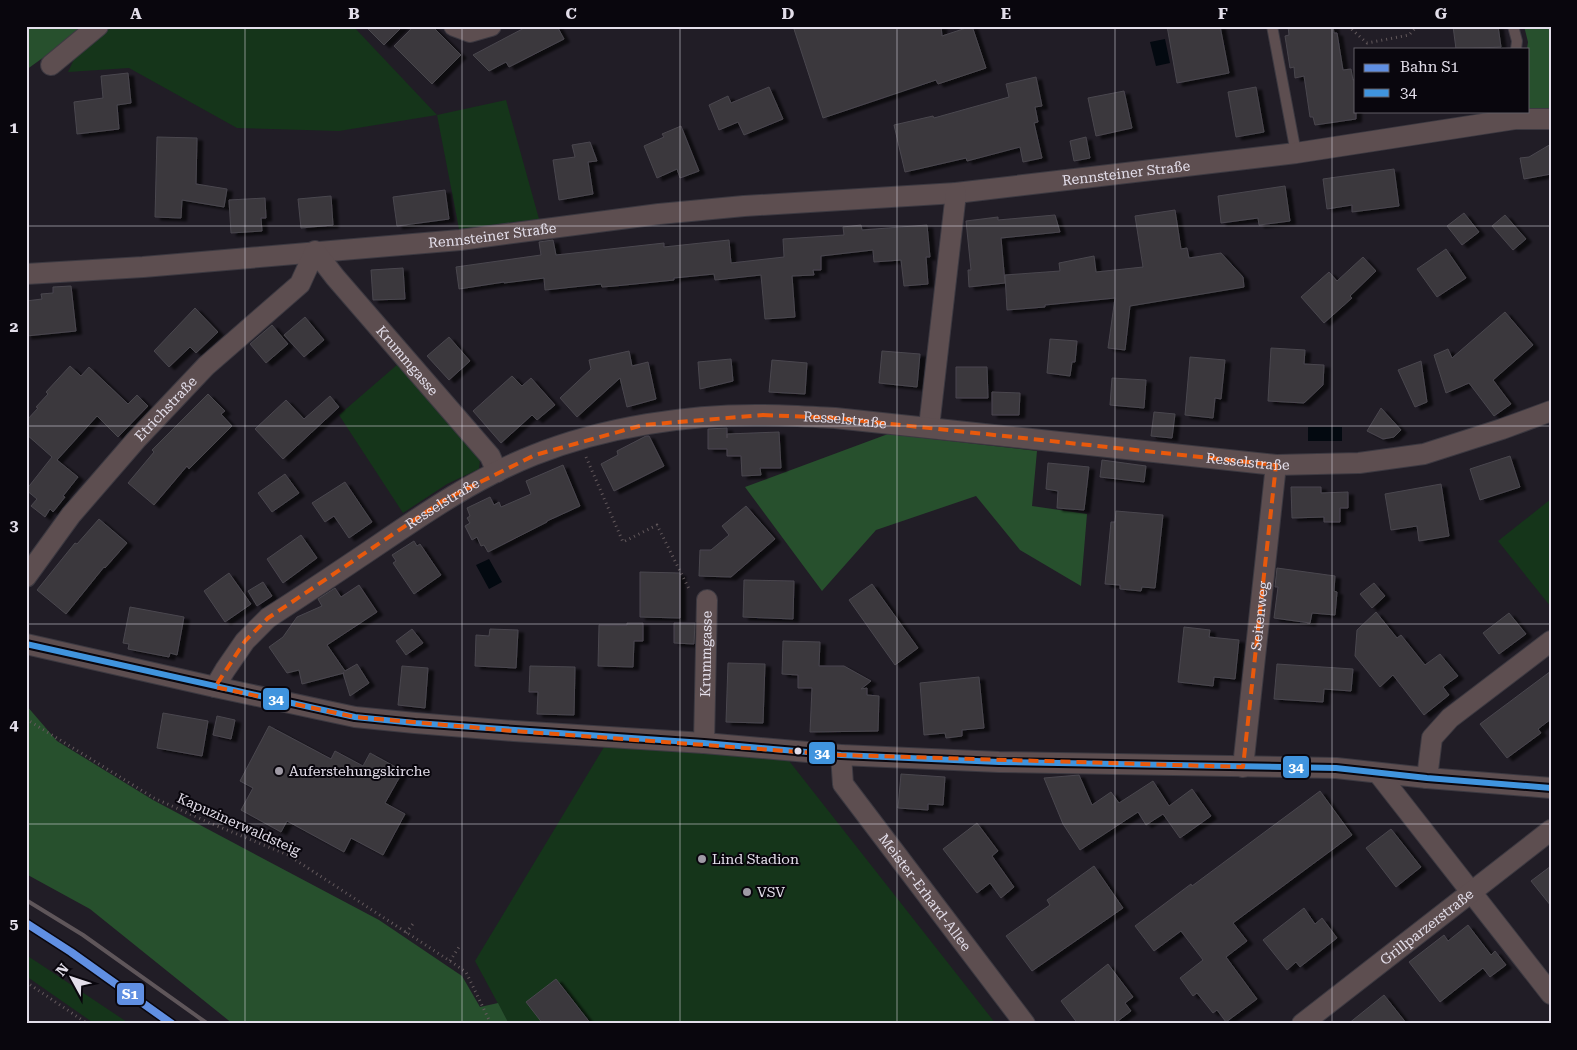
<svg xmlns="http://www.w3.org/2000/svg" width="1577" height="1050" font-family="'Roboto Serif',serif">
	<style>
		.green { fill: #15351a }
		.forest { fill: #27502d }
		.water { fill: #030910 }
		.building { fill: #3a373e; stroke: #4a474e; filter: url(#shadow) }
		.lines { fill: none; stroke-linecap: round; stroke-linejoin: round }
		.lane-casing { stroke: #3c3941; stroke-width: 12 }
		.street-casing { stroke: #3c3941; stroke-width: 22 }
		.path { stroke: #63595c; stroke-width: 3; stroke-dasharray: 1 4; stroke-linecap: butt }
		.lane { stroke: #5d4e50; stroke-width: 10 }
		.street { stroke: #5d4e50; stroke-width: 20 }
		.rail { stroke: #5f565a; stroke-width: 4 }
		.bus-1-casing { stroke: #09060d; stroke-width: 10 }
		.bus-1 { stroke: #4094de; stroke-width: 6 }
		.rail-1-casing { stroke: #09060d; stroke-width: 11 }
		.rail-1 { stroke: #608fe2; stroke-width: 8 }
		.marked { fill: none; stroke: #e8590c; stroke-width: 4; stroke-dasharray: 10 6; stroke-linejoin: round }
		.grid { fill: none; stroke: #e3deea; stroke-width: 1; stroke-opacity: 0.55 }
		.bus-dot { fill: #e3deea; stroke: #09060d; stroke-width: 2 }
		.poi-dot { fill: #9f9aa5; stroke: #09060d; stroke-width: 2 }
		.labels { text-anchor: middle; stroke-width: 4; stroke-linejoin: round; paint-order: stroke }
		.street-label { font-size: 14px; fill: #e3deea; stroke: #09060d }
		.poi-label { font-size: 14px; fill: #e3deea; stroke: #09060d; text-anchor: start }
		.line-badge { stroke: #09060d; stroke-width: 2 }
		.badge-label { font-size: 14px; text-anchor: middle; font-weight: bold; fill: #fff }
		.neatline { fill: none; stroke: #e3deea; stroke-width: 2 }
		.grid-label { font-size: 16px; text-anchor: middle; font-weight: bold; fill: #e3deea }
	</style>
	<defs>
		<filter id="shadow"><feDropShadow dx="5.5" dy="3" stdDeviation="1" flood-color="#0009"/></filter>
	</defs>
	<rect width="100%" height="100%" fill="#211d26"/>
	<path class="green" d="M108,26H353L437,115L506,100L539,219L459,229L437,115L339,131L237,128L129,68L68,72L76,55Z
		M398,364L476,450L480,460L479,469L447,484L403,513L339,415Z
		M1551,499V607L1498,541Z
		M604,747L786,757L996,1024H509L475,961Z
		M26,955L37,962L130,1024H95L26,976Z"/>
	<path class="forest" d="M26,26H87L26,70Z
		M1524,26H1551V109L1528,111V49H1527L1528,42Z
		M888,434L1037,451L1032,506L1087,514L1081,586L1020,550L976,496L876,530L822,591L745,487Z
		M26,705L57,741L153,800L379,920L462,976L480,1007L498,1003L509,1024H233L90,909L26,874Z"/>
	<path class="water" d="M1165,39L1170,63L1156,66L1150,42Z
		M1308,427H1342V441H1308Z
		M489,559L502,582L489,589L476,565Z"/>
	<path class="building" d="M365,26H403L384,45Z
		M414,26H432L461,55L432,84L394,46Z
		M528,26H557L564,39L509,67L506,62L489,71L473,55Z
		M793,26H941L942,36L972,26L986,68L938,84L936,80L823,118Z
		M1167,26H1220L1229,73L1177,83Z
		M1288,26H1333L1334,33H1337L1343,70L1351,69L1353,80L1356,79V119L1315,125L1313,117H1310L1304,76L1295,78L1294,67L1290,68L1285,36L1289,35Z
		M1453,26H1498L1501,47L1456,49Z
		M128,73L131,103L117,105L119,129L77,134L74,102L103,98L101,76Z
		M1036,77L1042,106L1035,107L1038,122L1034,123L1042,158L1023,162L1020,147L967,161L966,158L905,172L894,125L933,116L934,118L1009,97L1006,84Z
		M769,87L783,119L744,135L738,122L719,130L709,105L728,96L731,103Z
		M1256,87L1264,132L1236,137L1228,92Z
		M1124,91L1132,128L1096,136L1088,98Z
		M681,126L699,171L680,178L677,169L657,178L644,146L664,137L662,134Z
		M157,137L197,138L196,184L227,189L224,207L182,200L181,218L155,217Z
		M1086,137L1090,158L1074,161L1070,141Z
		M590,142L597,161L588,162L593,194L559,200L553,160L575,157L572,145Z
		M1551,144V174L1524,179L1520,158L1529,157Z
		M1394,169L1399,206L1352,212V205L1327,209L1323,179Z
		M1285,186L1290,221L1259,225L1258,218L1221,223L1218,196Z
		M445,190L449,219L397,226L393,197Z
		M331,196L333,225L301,228L298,199Z
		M265,198L266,218H261L262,231L231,233L229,200Z
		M1175,210L1181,249L1187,248L1189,258L1221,253L1243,277L1244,287L1130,306L1125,350L1108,348L1115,298L1045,305V307L1007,310L1005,275L1060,271L1059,263L1094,256L1096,272L1143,267L1135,216Z
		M1464,213L1479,232L1462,245L1447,226Z
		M1055,215L1060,232L1001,238L1005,283L969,287L968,270H971L966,221L998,217V220Z
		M1505,215L1526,239L1513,250L1492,226Z
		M861,225L862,230L927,225L930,257H926L928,284L904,286L901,260L874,262L873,250L821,256V270H813L814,275L792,276L795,317L765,319L761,275L715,280L714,274L674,278V280L615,286L602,287L601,284L545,290L544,278L504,283V282L459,289L456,267L541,255L539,242L553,240L556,255L664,243V247L729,240L731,263L784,257L783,239L844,235L843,227Z
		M1446,249L1466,278L1437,297L1417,269Z
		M1363,257L1376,271L1350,296L1352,298L1324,323L1301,297L1329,272L1337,281Z
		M403,268L405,299L373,300L371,270Z
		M71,286L76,331L26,336V301L42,299L41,294L53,293V287Z
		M195,308L218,332L196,353L190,347L169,367L154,351Z
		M1505,312L1533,345L1493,380L1511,404L1494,416L1469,383L1446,393L1434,355L1448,349L1452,358Z
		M305,317L324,340L304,357L284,335Z
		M272,325L288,344L266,363L250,344Z
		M449,337L470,361L449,380L427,356Z
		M1050,339L1077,341L1075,362H1072L1070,376L1047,373Z
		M1271,348L1305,350L1304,364L1324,365L1323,385L1304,403L1268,401Z
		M629,351L632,366L648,362L656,399L627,407L620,378L577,417L560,398L591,369L589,360Z
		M882,351L920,354L917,387L879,383Z
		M1190,357L1225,360L1221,399L1215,398L1213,418L1185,415Z
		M731,359L733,381L700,389L698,362Z
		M772,360L807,363L805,394L769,392Z
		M1421,361L1427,402L1415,407L1398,370Z
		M70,366L81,376L89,367L128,404L137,395L148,406L118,437L97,416L57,460L78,477L63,496L65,497L53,512L50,509L45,517L31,506L37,499L26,490L52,457L26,434V421L38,408L36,407L48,394L46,392Z
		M956,367H987L988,398H956Z
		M512,376L522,386L531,378L555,405L537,420L532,415L501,443L473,411Z
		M1112,378L1146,380L1144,408L1110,405Z
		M992,392L1020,393L1019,415H992Z
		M208,394L225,411L221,414L232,426L189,469L187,466L154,505L128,483L154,452L152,450Z
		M330,396L339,407L283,459L255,429L286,400L304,419Z
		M1381,408L1401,430L1394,437L1383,439L1367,431Z
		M1154,412L1175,414L1172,438L1151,436Z
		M727,428V438V434L779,432L781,468H760L761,475L742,476L741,456H727V449H708V429Z
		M646,436H649L664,466L614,491L601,464L618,455L617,451Z
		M1510,456L1520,487L1480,500L1470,469Z
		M1102,460L1146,466L1144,482L1100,477Z
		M1048,463L1089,467L1084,510L1057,508L1058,491L1046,489Z
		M563,465L580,506L547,521V522L488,552L484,545L481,546L477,537L472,540L465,526L470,523L467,518L470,516L467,508L490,497L494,505L499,502L501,507L531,494L526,481Z
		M285,474L299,493L272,512L258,493Z
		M345,482L372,522L349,538L334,516L325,522L312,503Z
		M1441,484L1449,536L1419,541L1417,526L1391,530L1385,494Z
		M1291,487H1321V493L1348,492V508H1340V522H1324V517L1292,518Z
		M746,506L775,539L731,577L699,576L700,550H711L729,535L722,526Z
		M1116,511L1163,515L1155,588L1142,587L1141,591L1120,589V585L1105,584L1111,522H1115Z
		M99,519L127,543L105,568L104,567L66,614L37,590L75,543L77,544Z
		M301,535L317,558L283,583L267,559Z
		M414,541L417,546L420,544L441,575L414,594L393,563L396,561L392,555Z
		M1277,568L1335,576L1334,591L1337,592L1335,615L1312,613L1310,623L1274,618L1278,587H1275Z
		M640,572L680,573V618L640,617Z
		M229,573L251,604L225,622L204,591Z
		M744,580L794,581L793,619L743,617Z
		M263,582L272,596L257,606L248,591Z
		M1374,583L1385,596L1372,608L1360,594Z
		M872,584L918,648L895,665L849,600Z
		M359,585L377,612L327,645L345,671L357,664L369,683L350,696L343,673H344L302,684L299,670L287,673L269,647L283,637L297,617L322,606L318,599L335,588L341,597Z
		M130,607L184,617L177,655L170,653L169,657L128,649L129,644L123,643Z
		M1376,612L1397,638L1401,635L1425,665L1440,654L1458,676L1443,687L1449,695L1424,715L1393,675L1380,687L1355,656L1357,630Z
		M1509,613L1526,634L1499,654L1483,633Z
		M627,623H643V641H634L633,667L598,666L599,625H627Z
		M674,623H695L694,644L674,643Z
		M1184,627L1210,630L1209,637L1239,640L1235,679L1214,677L1213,686L1178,682Z
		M412,629L423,643L406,655L396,641Z
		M490,629L518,630L516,668L475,666L476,635L489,636Z
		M783,641L820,642L819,666H844L871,681L861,689L867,688V695L879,696L878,731L810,732L812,688H798V675L782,674Z
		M728,663L765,664L763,723L726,722Z
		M1277,664L1353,669L1351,691L1324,689L1323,702L1274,699Z
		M402,666L428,668L425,708L398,705Z
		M530,666L575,667L574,715L537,714L538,692H529Z
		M1551,671V719L1538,729L1541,733L1507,758L1480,724Z
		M979,677L984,728L962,730V736L946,738L945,733L924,735L920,683Z
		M163,713L208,721L202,756L157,748Z
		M217,716L235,720L231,739L213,735Z
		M269,726L331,759L335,751L363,766L370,753L403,771L385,803L405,814L383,855L351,838L344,852L287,821L281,832L241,810L253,788L240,781Z
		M901,774L945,777L943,805L928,804V810L898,808Z
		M1079,775L1092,805L1111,792L1119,803L1153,781L1169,806L1192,789L1211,816L1180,838L1163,814L1146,825L1138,812L1080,850L1063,824L1044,778Z
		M1320,791L1352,835L1233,923L1247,941L1226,957L1257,999L1226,1022L1217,1010L1213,1013L1197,993L1193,996L1180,978L1203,960L1181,931L1154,951L1135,926L1191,884L1192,886Z
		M977,823L998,851L992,856L1014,887L1001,898L990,883L977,893L943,849Z
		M1391,829L1421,867L1396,887L1366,848Z
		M1094,866L1123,908L1032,971L1006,936L1050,905L1047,900Z
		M1551,866V906L1531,881Z
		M1304,908L1315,924L1322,918L1337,938L1300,967L1296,962L1287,970L1263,940Z
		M1468,925L1491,955L1495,951L1506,965L1490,977L1483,968L1440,1002L1409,962L1444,935L1448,941Z
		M1108,964L1133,997L1125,1003L1131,1011L1114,1024H1078L1061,1001Z
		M556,979L591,1024H543L526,1002Z
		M1384,995L1407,1024H1348Z"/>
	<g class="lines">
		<g class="lane-casing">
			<path id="lane" d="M1272,26L1296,153
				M1513,26L1517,41L1516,49"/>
		</g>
		<g class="street-casing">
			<g id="street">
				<path d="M454,26L470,32L491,26"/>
				<path d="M51,65L98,26"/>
				<path id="s1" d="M26,274L143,267L460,240L659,214L744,206L956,193L1296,153L1515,119H1551"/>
				<path d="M929,427L956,193"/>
				<path id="s2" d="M26,577L71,515L136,440L206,366L300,284L315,251L335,277L490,456L497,472"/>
				<path d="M26,644L215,687L355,717L415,723L514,731L704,743L841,755L999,762L1336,768L1427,778L1551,788"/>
				<path id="s3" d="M215,687L225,670L245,641L268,618C305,594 341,570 378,545C428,511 478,477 534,455C604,427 689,414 764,415C788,415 812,417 835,418L1276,465L1359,463L1424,454L1502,429L1551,411"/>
				<path id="s4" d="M704,743L707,600"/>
				<path id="s5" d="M841,755L843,784L1025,1024"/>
				<path id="s6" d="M1243,767L1276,465"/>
				<path d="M1378,773L1551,994"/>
				<path d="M1427,778L1432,738L1450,718L1551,641"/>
				<path id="s7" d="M1302,1024L1551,830"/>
			</g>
		</g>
		<path class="path" d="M1348,26L1367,43L1409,35L1417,26
			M586,457L623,542L657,525L690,591
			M26,719L154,798L210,823L288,855L450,961L466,972L491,1024
			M406,933L415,921
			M450,961L459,947
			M26,982L88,1024"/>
		<use href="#lane" class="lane"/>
		<use href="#street" class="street"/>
		<path class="rail" d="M26,900L83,935L208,1024"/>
		<g class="bus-1-casing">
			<path id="bus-1" d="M26,644L355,717L415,723L704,743L841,755L999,762L1336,768L1427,778L1551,788"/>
		</g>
		<use href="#bus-1" class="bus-1"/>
		<g class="rail-1-casing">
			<path id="rail-1" d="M26,923L71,952L172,1024"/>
		</g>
		<use href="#rail-1" class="rail-1"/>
	</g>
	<path class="marked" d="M763,415L835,418L1276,465L1243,767L841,755L514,731L355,717L215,687L245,641L268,618L444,500L535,455L643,425Z"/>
	<path class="grid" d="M245,26V1024M462,26V1024M680,26V1024M897,26V1024M1115,26V1024M1332,26V1024M26,226H1551M26,426H1551M26,624H1551M26,824H1551"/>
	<circle class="bus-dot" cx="798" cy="751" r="4.5"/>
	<g class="poi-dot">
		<circle cx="279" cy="771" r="5"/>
		<circle cx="702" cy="859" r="5"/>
		<circle cx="747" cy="892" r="5"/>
	</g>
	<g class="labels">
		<g class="street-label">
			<text dy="5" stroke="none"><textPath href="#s1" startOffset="1105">Rennsteiner Straße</textPath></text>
			<text dy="5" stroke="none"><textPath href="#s1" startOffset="468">Rennsteiner Straße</textPath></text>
			<text dy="5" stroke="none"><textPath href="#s2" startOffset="582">Krummgasse</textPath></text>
			<text dy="5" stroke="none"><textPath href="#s2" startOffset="219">Etrichstraße</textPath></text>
			<text dy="5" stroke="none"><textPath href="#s3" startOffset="716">Resselstraße</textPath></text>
			<text dy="5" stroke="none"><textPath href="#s3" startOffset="1121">Resselstraße</textPath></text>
			<text dy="5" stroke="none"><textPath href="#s3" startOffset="296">Resselstraße</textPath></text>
			<text dy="5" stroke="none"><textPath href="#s6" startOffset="152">Seitenweg</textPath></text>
			<text dy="5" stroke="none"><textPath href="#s4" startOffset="89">Krummgasse</textPath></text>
			<text transform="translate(239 824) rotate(24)" y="5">Kapuzinerwaldsteig</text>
			<text dy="5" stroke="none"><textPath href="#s5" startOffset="165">Meister-Erhard-Allee</textPath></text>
			<text dy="5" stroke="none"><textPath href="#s7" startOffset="158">Grillparzerstraße</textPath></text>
		</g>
		<g class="poi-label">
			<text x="289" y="776">Auferstehungskirche</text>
			<text x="712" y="864">Lind Stadion</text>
			<text x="757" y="897">VSV</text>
		</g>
	</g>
	<g class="line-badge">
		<rect x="262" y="687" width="28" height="24" rx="5" fill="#4094de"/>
		<rect x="808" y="741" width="28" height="24" rx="5" fill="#4094de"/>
		<rect x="1282" y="755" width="28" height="24" rx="5" fill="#4094de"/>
		<rect x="116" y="982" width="29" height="24" rx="5" fill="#608fe2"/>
	</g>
	<g class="badge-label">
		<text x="276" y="704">34</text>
		<text x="822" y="758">34</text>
		<text x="1296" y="772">34</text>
		<text x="130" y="999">S1</text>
	</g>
	<rect width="1577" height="1050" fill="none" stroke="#09060d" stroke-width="55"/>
	<rect x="1354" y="48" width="175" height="65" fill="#09060d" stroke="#605c65"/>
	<rect x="1364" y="64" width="25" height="8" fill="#608fe2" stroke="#605c65"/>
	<text x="1400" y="72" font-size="15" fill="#e3deea">Bahn S1</text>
	<rect x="1364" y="89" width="25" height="8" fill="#4094de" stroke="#605c65"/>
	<text x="1400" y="98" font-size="15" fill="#e3deea">34</text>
	<g transform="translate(72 978) rotate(310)" stroke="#09060d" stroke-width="4" paint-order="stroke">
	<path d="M0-4L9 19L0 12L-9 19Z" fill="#e3deea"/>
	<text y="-8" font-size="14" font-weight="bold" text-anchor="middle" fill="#e3deea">N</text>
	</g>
	<rect x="28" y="28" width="1522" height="994" class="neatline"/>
	<g class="grid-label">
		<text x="136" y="19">A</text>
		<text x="354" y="19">B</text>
		<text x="571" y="19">C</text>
		<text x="788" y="19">D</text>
		<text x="1006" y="19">E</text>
		<text x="1223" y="19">F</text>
		<text x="1441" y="19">G</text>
		<text x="14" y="133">1</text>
		<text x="14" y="332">2</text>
		<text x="14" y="531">3</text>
		<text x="14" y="730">4</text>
		<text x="14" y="929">5</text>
	</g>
</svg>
